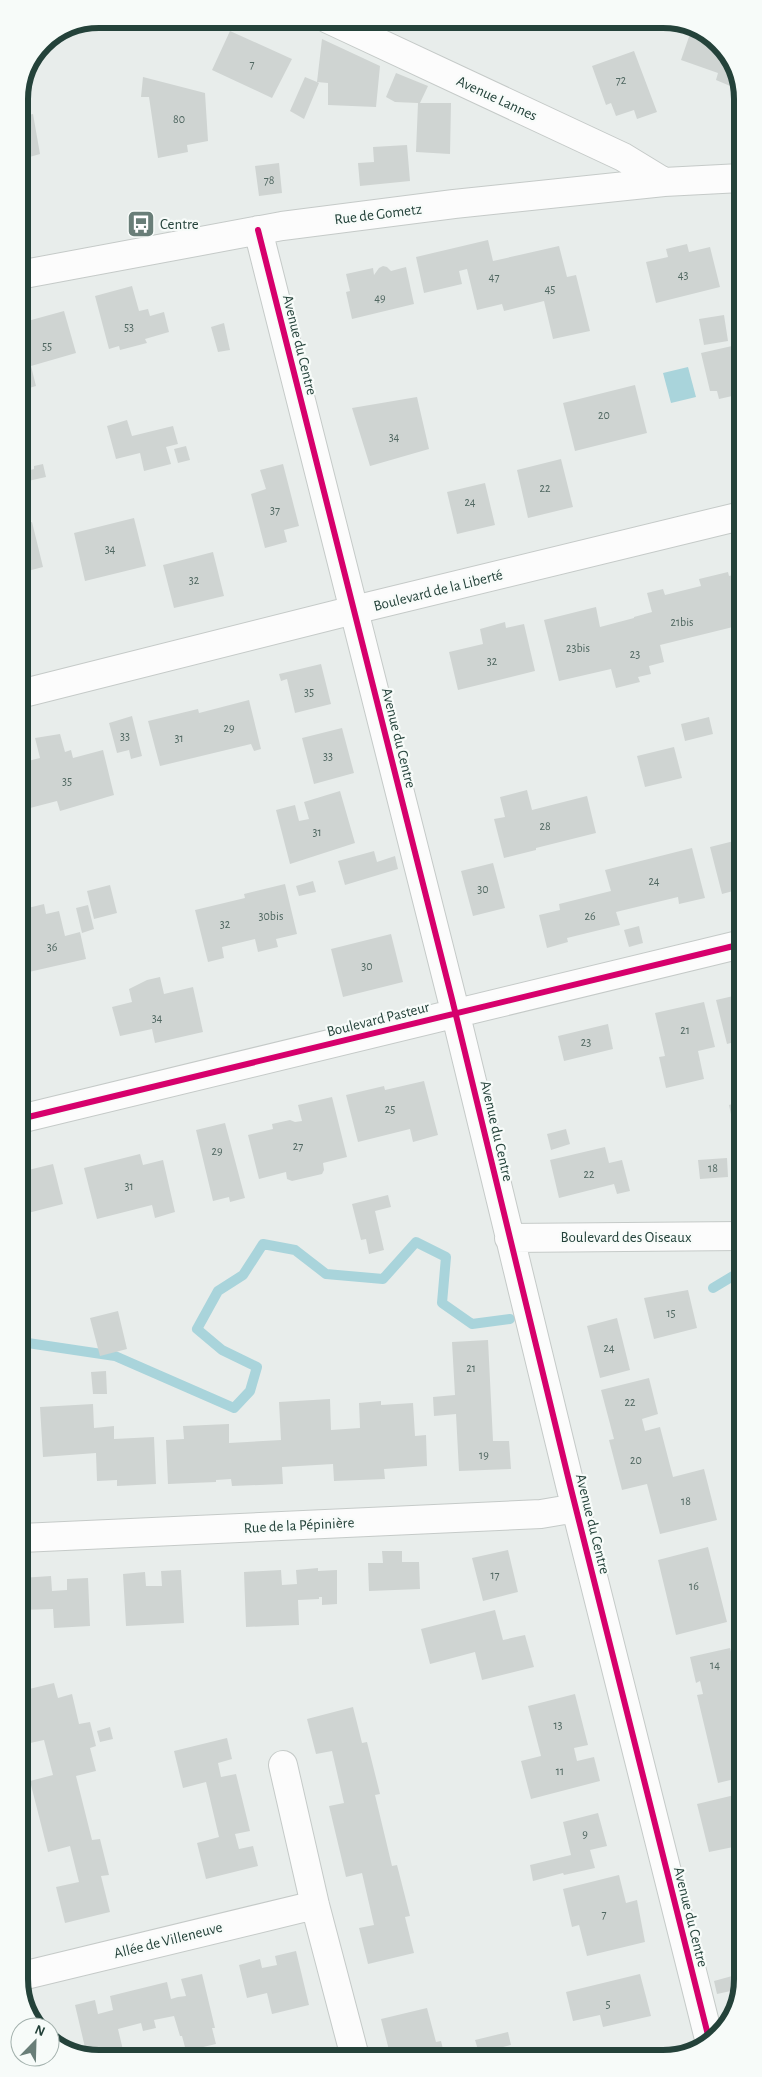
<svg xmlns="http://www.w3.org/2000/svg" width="762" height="2077" font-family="'Alegreya Sans',sans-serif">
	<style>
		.water { fill: #a9d4db }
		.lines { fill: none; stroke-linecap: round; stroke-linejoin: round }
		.stream { stroke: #a9d4db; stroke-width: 10 }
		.building { fill: #cfd4d2 }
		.street-casing { stroke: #c5cac8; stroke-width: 30 }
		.street { stroke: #fcfcfc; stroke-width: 28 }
		.cycleway-casing { stroke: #f7fbf9; stroke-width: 9 }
		.cycleway { stroke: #d6006c; stroke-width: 6 }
		.labels { text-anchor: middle; stroke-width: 4.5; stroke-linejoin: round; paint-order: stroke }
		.number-label { font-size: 12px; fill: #506761 }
		.street-label { font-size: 15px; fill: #24423a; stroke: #f7fbf9 }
		.poi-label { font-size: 15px; fill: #24423a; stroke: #f7fbf9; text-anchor: start }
		.rim { fill: none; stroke: #24423a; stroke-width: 6 }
	</style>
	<rect width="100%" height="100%" fill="#e8edeb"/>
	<path class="water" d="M688,367L696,397L671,403L663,373Z"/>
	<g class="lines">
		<path class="stream" d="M713,1288L733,1276L742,1278
			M21,1342L115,1356L234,1408L250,1391L257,1367L222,1350L197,1329L218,1291L243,1275L263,1244L295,1250L326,1274L383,1279L416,1242L446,1257L442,1303L472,1324L510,1319"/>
	</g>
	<path class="building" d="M692,28L712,35L739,76L735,88L716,80L718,73L681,60Z
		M230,31L292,59L272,98L212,70Z
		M322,39L380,66L376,107L328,105V83L317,82L319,83L304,119L290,111L305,77L317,82Z
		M634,51L657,112L637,119L634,110L616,116L611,103L606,105L592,66Z
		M396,73L428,86L420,103H451L450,154L416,152L418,103L395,102L386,97Z
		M143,77L205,93L208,141L187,145L188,152L158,158L149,97H141Z
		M33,114L40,154L19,160V117Z
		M407,145L410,181L360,186L358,163L374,162L373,147Z
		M279,163L282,193L259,196L255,166Z
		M488,240L493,261L559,246L567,277L576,275L590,331L553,339L544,301L504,311L502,304L477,310L467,269L459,271L462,284L424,293L416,257Z
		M687,244L689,252L710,247L720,287L656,303L646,262L668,257L666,249Z
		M383,266L387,267L391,271L406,267L414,304L352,319L346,292L350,291L346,274L373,268L374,275L379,268Z
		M132,286L139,311L148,309L150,316L164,312L169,332L145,339L147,343L120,350L119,346L109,349L95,296Z
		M64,311L76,353L31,366L36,386L19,391V337H28L24,322Z
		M724,315L728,341L704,345L699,319Z
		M224,323L230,350L218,352L211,327Z
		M741,344V394L719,399L717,391H710L701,353Z
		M635,385L647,433L575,451L563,403Z
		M417,397L429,449L370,466L352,408Z
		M127,420L132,436L173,426L178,444L166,447L171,464L144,471L140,453L116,459L107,426Z
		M186,446L190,460L178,463L174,449Z
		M561,459L573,507L528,518L517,470Z
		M43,464L46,477L19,483V473L34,469V466Z
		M283,464L299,526L284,530L287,542L265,548L251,494L266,489L260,470Z
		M485,483L495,525L457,534L447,492Z
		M134,518L146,566L85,581L74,533Z
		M32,522L43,567L20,573V525Z
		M213,552L224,596L174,608L163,565Z
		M728,572L729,576L741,573V625L660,645L664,662L649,666L651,674L638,677L640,682L616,688L611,669L559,681L544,620L596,607L600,627L634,618V617L652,612L647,593L663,589L665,595L701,586L699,579Z
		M505,622L506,628L524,624L535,671L458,690L449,652L483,644L480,629Z
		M321,664L331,704L295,713L287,679L281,681L279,674Z
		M249,700L261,749L254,751L251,744L160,766L148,721L198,709L199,713Z
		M132,716L142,756L131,759L129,750L117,753L109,723Z
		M709,717L713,734L685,741L681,724Z
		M342,728L354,773L314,784L302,738Z
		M60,734L65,752L71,750L73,758L103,750L114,795L60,811L57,801L30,808L20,763L40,758L35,738Z
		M674,747L682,778L645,787L637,756Z
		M527,790L532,810L587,796L596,833L536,848V850L504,858L494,819L505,817L500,797Z
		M340,791L355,843L290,864L276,810L295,805L299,821L309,819L304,802Z
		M742,839V897L735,899L733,891L722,894L710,847Z
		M692,848L705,898L679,904L678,897L616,912L620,925L567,938L568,942L547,948L539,915L560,910L559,904L611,891L605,870Z
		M374,851L377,862L395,856L398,869L345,885L338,861Z
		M493,863L505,908L473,916L461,871Z
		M313,881L316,892L299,896L296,886Z
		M285,884L297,934L276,939L278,947L258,952L255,939L222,947L224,958L208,962L195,910L245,898L244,894Z
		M110,885L117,913L94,919L87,891Z
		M44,904L46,914L59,911L65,936L80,932L86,959L20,974V910Z
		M88,905L94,929L82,933L76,908Z
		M639,926L643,943L629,947L624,930Z
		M391,934L403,982L343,997L331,949Z
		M160,977L164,994L193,987L203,1032L155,1043L152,1029L120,1036L112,1007L132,1002L129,989L147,980Z
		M742,994V1040L727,1044L716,1000Z
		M704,1002L715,1047L698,1051L704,1079L666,1088L659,1057L665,1056L655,1013Z
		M608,1024L613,1049L564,1061L558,1036Z
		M424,1081L438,1135L413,1142L410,1129L358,1142L346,1095L384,1086L385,1090Z
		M332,1097L347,1157L323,1163L324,1170L322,1174L292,1181L287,1179L286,1172L259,1179L248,1135L273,1129L272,1124L290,1120L295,1122L302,1121L298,1105Z
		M742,1101V1126L734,1128L729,1105Z
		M225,1123L245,1198L230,1202L229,1197L213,1201L196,1130Z
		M566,1129L570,1144L551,1150L547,1134Z
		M605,1147L609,1163L622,1160L630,1191L617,1194L614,1184L559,1198L550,1160Z
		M140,1154L143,1165L163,1160L175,1212L155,1218L152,1205L97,1219L84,1168Z
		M727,1158L728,1177L700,1179L698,1160Z
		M53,1164L63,1204L24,1214L28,1229L20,1231V1172Z
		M388,1195L391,1207L375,1211L384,1250L369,1254L366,1239L361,1240L352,1204Z
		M688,1290L697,1328L654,1339L644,1298Z
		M118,1311L127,1349L100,1356L90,1318Z
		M617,1318L630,1370L600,1378L587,1326Z
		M488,1340L493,1441H509L511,1469L459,1471L456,1414L434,1416L433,1397L455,1395L452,1342Z
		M106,1371L107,1394H93L91,1372Z
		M649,1378L658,1414L642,1419L645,1431L660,1427L673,1477L704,1469L717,1520L660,1534L647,1484L622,1490L609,1440L614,1439L601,1390Z
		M330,1399L331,1430L360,1428L359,1403L381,1401V1405L413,1403L415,1436L426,1435L427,1466L384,1469L385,1479L334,1481L333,1464L282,1467L283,1484L232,1486L231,1479L216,1480V1482L168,1484L166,1440L184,1439L183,1426L229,1424V1443L281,1440L279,1402Z
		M93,1404L94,1428L114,1426V1439L154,1437L156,1484L117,1486V1480L97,1481L96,1453L43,1457L40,1407Z
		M708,1547L727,1622L676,1635L658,1560Z
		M508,1550L518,1592L483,1601L472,1558Z
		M382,1551H402V1562H419L420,1589L369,1591L368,1563H383Z
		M318,1568V1571L337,1570V1604L322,1605V1597H319V1599L298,1600L299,1625L246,1627L244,1572L281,1570L282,1585L297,1584L296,1570Z
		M181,1570L184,1623L126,1626L123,1574L145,1572L146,1586H162L161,1571Z
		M51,1576L52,1591L67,1590V1579L88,1578L90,1626L54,1628L53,1609L21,1610V1578Z
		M495,1610L503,1640L525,1635L534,1667L482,1680L475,1652L430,1664L421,1629Z
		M730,1648L743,1698V1777L718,1783L697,1695L703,1694L700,1681L696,1683L690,1657Z
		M54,1683L58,1698L72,1694L79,1724L90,1722L96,1746L90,1748L96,1771L76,1776L92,1840L100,1839L109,1875L101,1876L110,1912L65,1923L56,1887L79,1882L70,1846L48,1852L30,1781L53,1775L44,1740L21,1745V1691Z
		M575,1694L588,1745L574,1748L577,1761L594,1757L600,1781L531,1799L521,1761L541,1756L528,1706Z
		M353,1707L362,1743L367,1742L380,1794L375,1795L392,1866L397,1865L410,1916L405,1917L414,1953L368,1964L359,1928L374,1925L362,1873L346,1877L329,1806L344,1803L332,1751L316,1754L307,1719Z
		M110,1727L113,1739L100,1742L97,1731Z
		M227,1738L232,1759L218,1763L221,1777L236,1774L250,1831L235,1834L239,1849L253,1846L258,1866L206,1879L197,1843L219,1837L206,1782L183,1788L174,1751Z
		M743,1793V1845L709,1852L697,1804Z
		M598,1813L607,1846L590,1850L595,1868L564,1875L563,1873L533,1881L530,1865L571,1855L563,1822Z
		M619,1875L626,1903L637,1900L645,1942L587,1956L579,1925L572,1927L563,1889Z
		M296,1951L309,2005L272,2014L267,1993L247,1998L239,1965L260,1959L262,1968L277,1965L275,1956Z
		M743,1973L740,1989L717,1994L714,1981Z
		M202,1974L215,2028H212L216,2044L186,2051L182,2036H180L174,2016L154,2020L156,2028L143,2031L141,2023L118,2029L123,2050L91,2057L87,2056L75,2005L95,2000L98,2014L113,2010L110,1996L167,1982L171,1999L178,1997L186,1996L181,1979Z
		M640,1974L651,2016L603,2027L600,2015L573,2021L566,1992Z
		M427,2008L436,2042L441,2041L445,2057H407L405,2050L390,2054L381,2019Z
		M508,2032L511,2045L479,2053L475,2040Z
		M638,2050L639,2056H617L616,2055Z"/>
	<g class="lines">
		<g class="street-casing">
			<path id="street" d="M328,19L623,157L664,182
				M258,230L452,999L570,1485L709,2039
				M19,275L282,226L454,204L664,182L741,178
				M20,694L354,610L741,516
				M20,1119L742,944
				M509,1238L742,1236
				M21,1538L541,1514L576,1508
				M283,1765L315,1905L355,2057
				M22,1976L315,1905"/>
		</g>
		<use href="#street" class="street"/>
		<g class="cycleway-casing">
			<path id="cycleway" d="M258,230L452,999L570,1485L709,2039
				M20,1119L742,944"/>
		</g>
		<use href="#cycleway" class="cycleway"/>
	</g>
	<defs>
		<g id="bus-square" transform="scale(1.4375)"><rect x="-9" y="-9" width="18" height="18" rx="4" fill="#697e78" stroke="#f7fbf9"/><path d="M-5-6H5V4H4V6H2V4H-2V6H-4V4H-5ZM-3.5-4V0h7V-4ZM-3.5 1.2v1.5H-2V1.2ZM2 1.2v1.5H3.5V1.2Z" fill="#fff"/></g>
	</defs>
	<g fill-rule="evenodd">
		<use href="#bus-square" x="141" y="224"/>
	</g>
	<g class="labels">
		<g class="number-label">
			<text x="252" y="68">7</text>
			<text x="621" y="84">72</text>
			<text x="179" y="123">80</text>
			<text x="269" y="184">78</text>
			<text x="683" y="279">43</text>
			<text x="494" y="281">47</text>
			<text x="550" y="293">45</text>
			<text x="380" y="302">49</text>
			<text x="129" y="331">53</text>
			<text x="47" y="350">55</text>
			<text x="604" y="419">20</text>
			<text x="394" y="441">34</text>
			<text x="545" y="492">22</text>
			<text x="470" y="506">24</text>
			<text x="275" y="514">37</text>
			<text x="110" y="553">34</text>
			<text x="194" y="584">32</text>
			<text x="682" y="626">21bis</text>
			<text x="578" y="652">23bis</text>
			<text x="635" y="658">23</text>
			<text x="492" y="665">32</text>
			<text x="309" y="696">35</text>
			<text x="229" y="732">29</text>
			<text x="125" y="740">33</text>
			<text x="179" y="742">31</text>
			<text x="328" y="760">33</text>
			<text x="67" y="785">35</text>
			<text x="545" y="830">28</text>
			<text x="317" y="836">31</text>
			<text x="654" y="885">24</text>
			<text x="483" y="893">30</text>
			<text x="271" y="920">30bis</text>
			<text x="590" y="920">26</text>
			<text x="225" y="928">32</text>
			<text x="52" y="951">36</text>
			<text x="367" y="970">30</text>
			<text x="157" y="1022">34</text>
			<text x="685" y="1034">21</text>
			<text x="586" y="1046">23</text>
			<text x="390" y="1113">25</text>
			<text x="298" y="1150">27</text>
			<text x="217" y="1155">29</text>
			<text x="713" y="1172">18</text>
			<text x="589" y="1178">22</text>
			<text x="129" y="1190">31</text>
			<text x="671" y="1317">15</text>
			<text x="609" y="1352">24</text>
			<text x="471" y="1372">21</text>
			<text x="630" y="1406">22</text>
			<text x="484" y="1459">19</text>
			<text x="636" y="1464">20</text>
			<text x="686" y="1505">18</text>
			<text x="495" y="1579">17</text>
			<text x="694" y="1590">16</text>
			<text x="715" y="1669">14</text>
			<text x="558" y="1729">13</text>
			<text x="560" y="1775">11</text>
			<text x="585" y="1838">9</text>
			<text x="604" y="1918">7</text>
			<text x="608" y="2008">5</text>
		</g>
		<g class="street-label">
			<text transform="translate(497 98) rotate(25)" y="5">Avenue Lannes</text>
			<text transform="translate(378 214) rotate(-7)" y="5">Rue de Gometz</text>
			<text transform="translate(300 345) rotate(76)" y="5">Avenue du Centre</text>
			<text transform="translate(438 590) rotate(-14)" y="5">Boulevard de la Liberté</text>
			<text transform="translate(399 738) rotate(76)" y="5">Avenue du Centre</text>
			<text transform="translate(378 1019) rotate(-14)" y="5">Boulevard Pasteur</text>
			<text transform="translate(497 1131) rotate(77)" y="5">Avenue du Centre</text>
			<text x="626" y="1242">Boulevard des Oiseaux</text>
			<text transform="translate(593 1524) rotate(76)" y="5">Avenue du Centre</text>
			<text transform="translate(299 1525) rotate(-3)" y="5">Rue de la Pépinière</text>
			<text transform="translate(691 1917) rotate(76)" y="5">Avenue du Centre</text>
			<text transform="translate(168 1940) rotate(-14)" y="5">Allée de Villeneuve</text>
		</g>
		<g class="poi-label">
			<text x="160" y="229">Centre</text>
		</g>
	</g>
	<path d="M0 0H762V2077H0ZM99 28H663A71 71 0 0 1 734 99V1979A71 71 0 0 1 663 2050H99A71 71 0 0 1 28 1979V99A71 71 0 0 1 99 28Z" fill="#f7fbf9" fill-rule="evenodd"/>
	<path class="rim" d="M99 28H663A71 71 0 0 1 734 99V1979A71 71 0 0 1 663 2050H99A71 71 0 0 1 28 1979V99A71 71 0 0 1 99 28Z"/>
	<g transform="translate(35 2042) rotate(23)"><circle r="24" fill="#f7fbf9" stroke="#a3b1ad"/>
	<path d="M0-4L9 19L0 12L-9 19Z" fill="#697e78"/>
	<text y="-8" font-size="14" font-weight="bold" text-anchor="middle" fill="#24423a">N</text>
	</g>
</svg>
